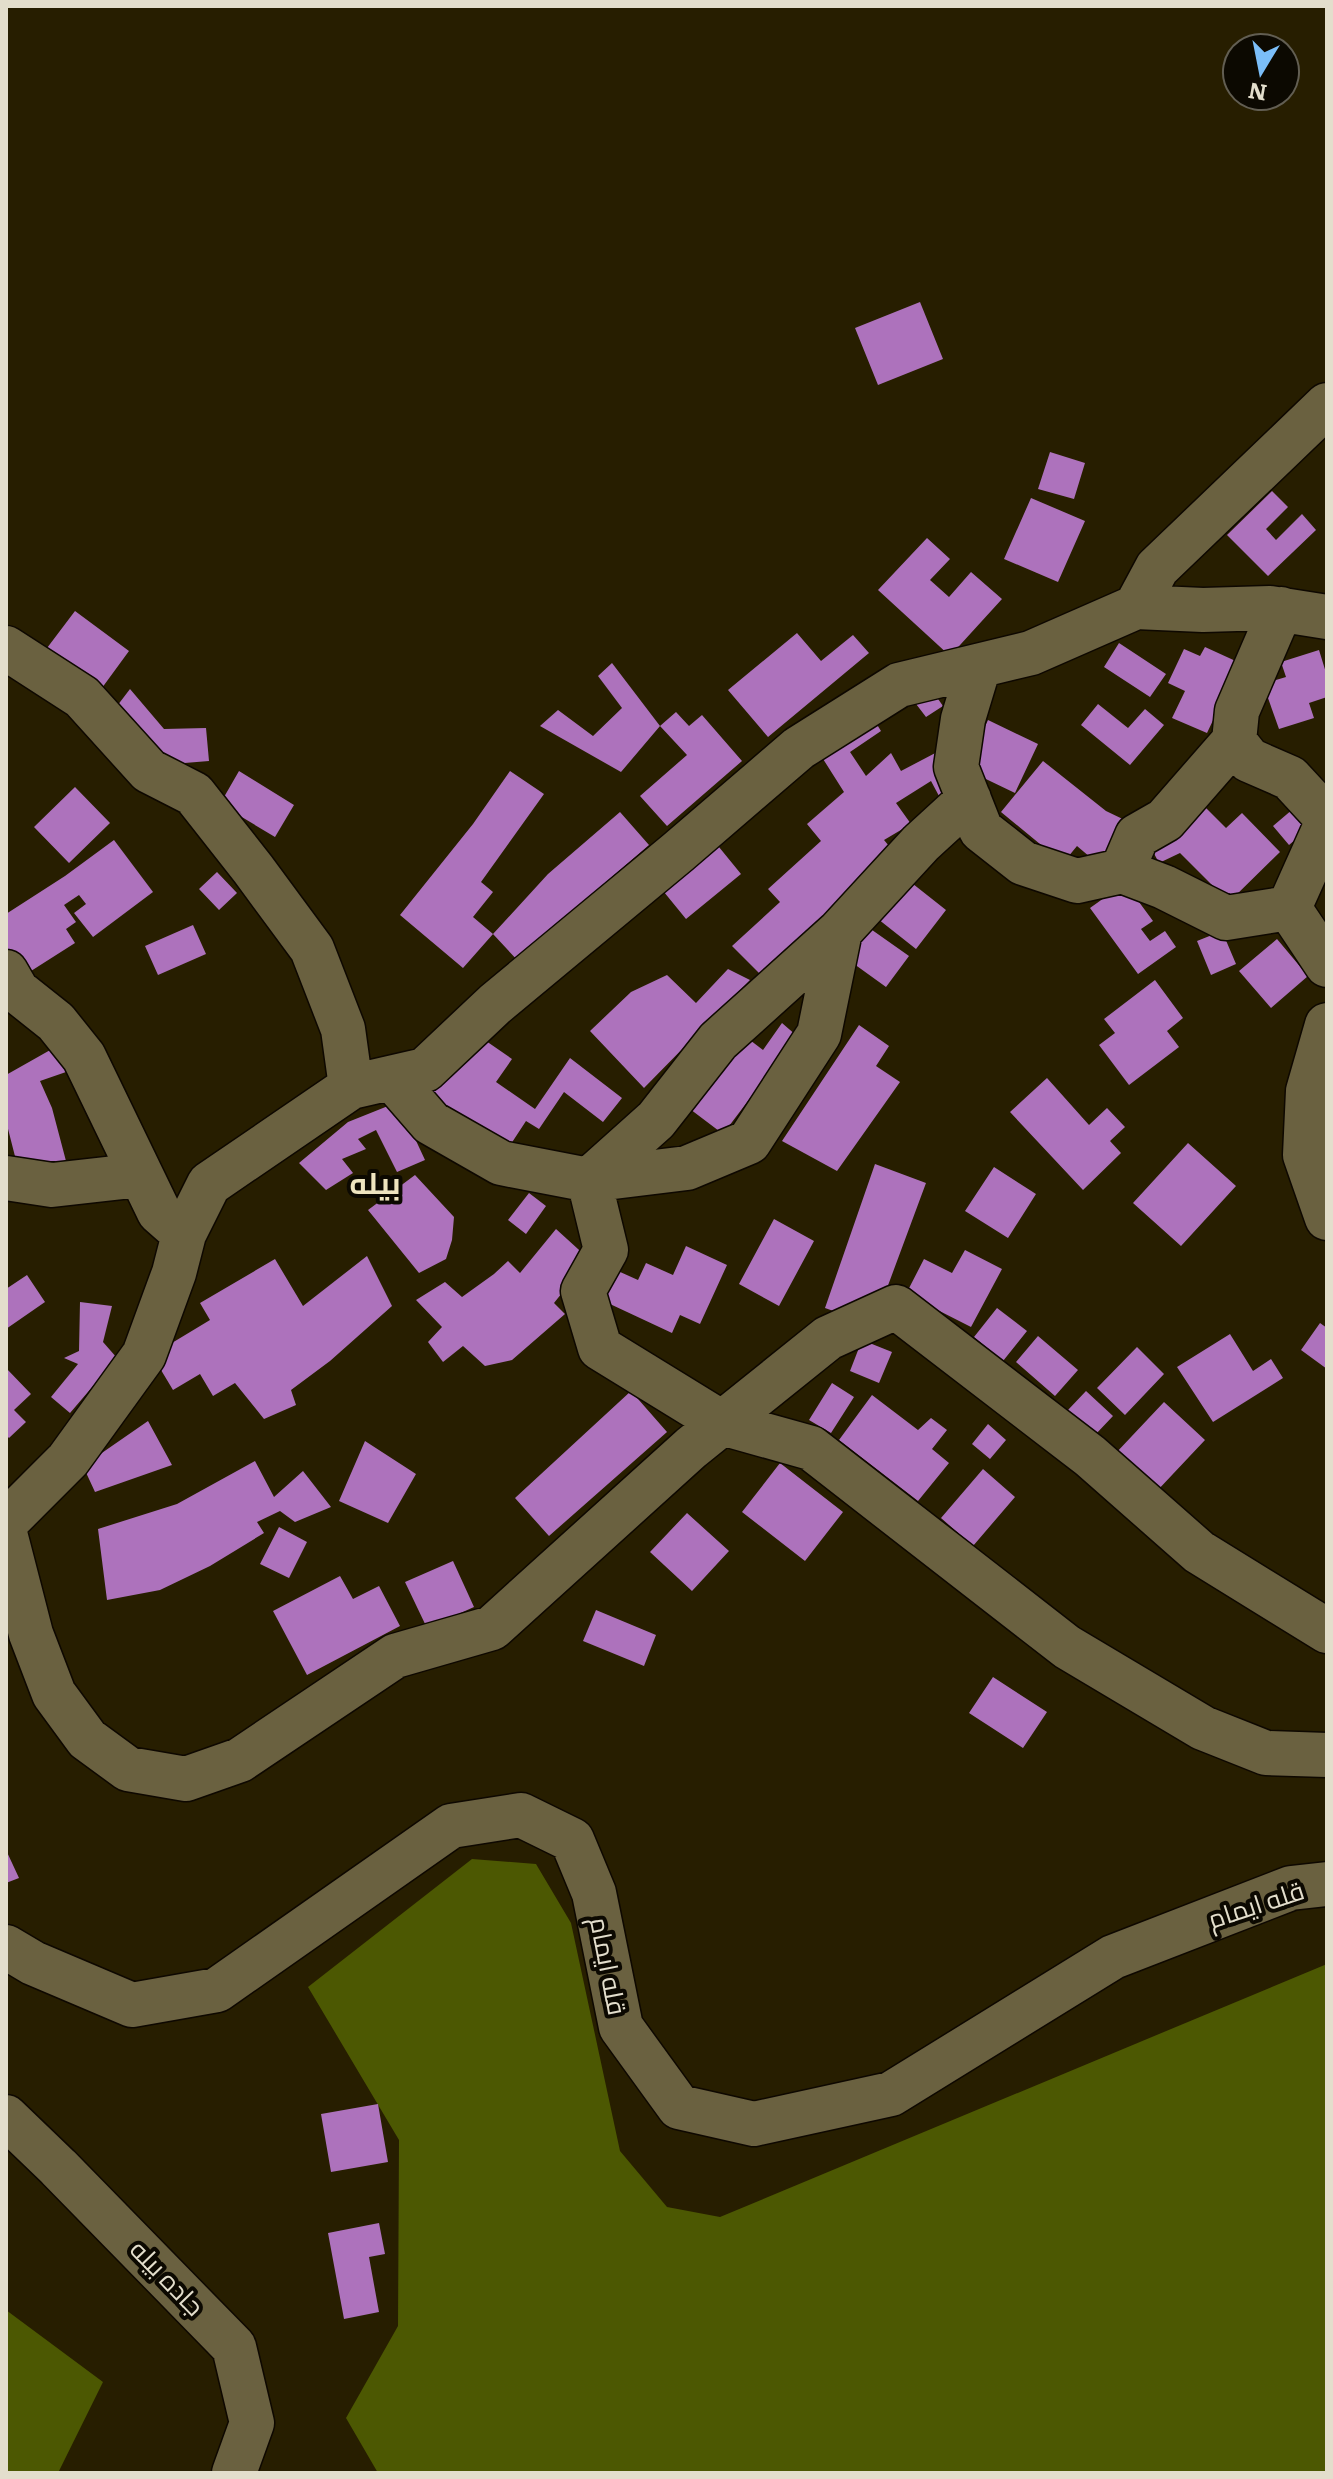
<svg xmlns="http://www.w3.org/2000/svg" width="1333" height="2479" font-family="Literata,Cairo,serif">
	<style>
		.forest { fill: #4c5802 }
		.building { fill: #ad72bc }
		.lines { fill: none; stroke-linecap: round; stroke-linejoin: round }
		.minor-casing { stroke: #0e0800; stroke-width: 47 }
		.minor { stroke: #6a6140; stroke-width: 44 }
		.labels { text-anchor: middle; stroke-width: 8; stroke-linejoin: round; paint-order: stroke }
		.street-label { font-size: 26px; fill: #e3decc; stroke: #0c0901 }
		.quarter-label { font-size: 30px; font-weight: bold; fill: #eee4bf; stroke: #0c0901 }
	</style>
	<rect width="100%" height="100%" fill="#271e00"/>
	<path class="forest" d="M472,1859L536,1864L571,1923L620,2151L667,2207L720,2217L1327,1964V2473H378L346,2418L398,2326L399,2140L308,1987Z
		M6,2310L103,2382L58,2473H6Z"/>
	<path class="building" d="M920,302L943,359L878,385L855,328Z
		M1050,452L1085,463L1074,499L1038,489Z
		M1272,491L1288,507L1266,529L1276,540L1302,514L1316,530L1268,576L1227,535Z
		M1031,498L1085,521L1058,582L1004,559Z
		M927,538L950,559L930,580L949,597L971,572L1002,599L950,656L878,590Z
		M75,611L129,651L99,692L44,652Z
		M797,633L821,661L853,635L869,653L768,737L728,690Z
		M1119,643L1166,674L1150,697L1104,667Z
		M1205,647L1240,663L1207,733L1172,718L1185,691L1168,683L1184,649L1200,656Z
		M1319,650L1327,676V697L1309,703L1314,718L1279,729L1263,684L1286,677L1281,662Z
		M612,663L660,726L621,772L540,726L558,710L593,736L622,708L598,676Z
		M130,689L164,729L206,728L209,761L160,765L114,710Z
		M931,689L943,706L926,717L913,700Z
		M1098,704L1128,728L1145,709L1164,725L1130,765L1081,725Z
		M676,712L689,726L702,715L742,761L667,826L640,796L687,755L660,726Z
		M871,715L881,731L850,752L866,776L891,753L901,771L941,750L958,791L939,796L931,781L896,803L911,824L884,840L894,852L760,974L732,946L780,902L768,889L821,841L807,824L844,792L818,751Z
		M988,720L1038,744L1015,793L965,769Z
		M1043,761L1106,811L1131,823L1097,863L1077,846L1063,863L1001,812Z
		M239,771L294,805L275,837L220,804Z
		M510,771L544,794L481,882L493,892L473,917L493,934L463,968L400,915L473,824Z
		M75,787L110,823L69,863L34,827Z
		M1199,801L1226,828L1242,813L1280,852L1229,902L1180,853L1159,863L1148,842Z
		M1293,809L1309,828L1289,845L1273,826Z
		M620,812L649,845L577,907L519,962L493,934L548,874Z
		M710,836L741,874L686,919L655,881Z
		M114,840L153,892L93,937L74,913L86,904L79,895L64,905L76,922L66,929L75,943L20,978L6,957V914L65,876Z
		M217,872L237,893L219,910L199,889Z
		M908,880L946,910L916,949L878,919Z
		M1125,883L1153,921L1141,929L1150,941L1165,931L1176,947L1138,974L1090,908Z
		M193,925L206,954L158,975L145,946Z
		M865,925L909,956L886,987L843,956Z
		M1222,931L1236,964L1211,975L1197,941Z
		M1277,939L1308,976L1271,1008L1239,971Z
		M728,969L750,980L644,1088L590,1031L631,992L667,975L696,1003Z
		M1155,980L1183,1018L1167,1031L1179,1047L1129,1085L1099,1045L1115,1033L1104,1019Z
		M782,1023L797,1036L723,1134L682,1103L742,1034L763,1050Z
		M859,1025L889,1046L876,1066L900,1082L837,1171L782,1141Z
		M473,1032L512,1059L496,1082L535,1109L570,1058L622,1098L603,1122L564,1092L539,1129L526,1121L507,1150L429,1098Z
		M52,1049L66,1072L40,1081L52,1108L66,1161L19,1172L6,1121V1075Z
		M1047,1078L1089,1125L1107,1108L1125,1127L1110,1141L1121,1153L1083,1190L1010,1112Z
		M398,1102L425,1160L397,1172L376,1130L358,1139L366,1149L342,1159L353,1173L326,1190L299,1163L348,1122Z
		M1188,1143L1236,1186L1181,1246L1133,1203Z
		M875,1164L926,1183L880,1307L856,1319L825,1308Z
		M994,1167L1036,1194L1008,1238L965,1211Z
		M415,1175L454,1217L452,1240L446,1259L419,1273L368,1210Z
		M529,1193L546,1206L526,1234L508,1220Z
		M774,1219L814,1241L779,1306L739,1284Z
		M556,1229L589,1259L554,1303L565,1314L512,1360L485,1366L463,1346L443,1362L428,1342L442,1327L416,1300L445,1282L462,1297L494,1274L508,1261L520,1273Z
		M686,1246L727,1265L700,1324L680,1315L672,1333L595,1297L609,1267L638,1280L646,1263L673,1275Z
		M965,1250L1002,1269L971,1327L906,1294L924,1259L952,1273Z
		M367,1256L392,1306L330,1361L291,1390L296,1405L264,1419L235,1383L213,1396L200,1374L173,1390L152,1355L210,1320L200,1303L275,1259L303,1306Z
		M27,1275L45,1302L6,1329V1289Z
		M80,1302L112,1306L103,1342L117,1358L70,1413L51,1397L78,1364L64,1358L79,1351Z
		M997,1308L1027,1331L1003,1361L974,1337Z
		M1320,1323L1327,1328V1369L1301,1350Z
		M1230,1334L1253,1371L1271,1359L1283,1378L1213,1422L1177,1367Z
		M1038,1336L1078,1370L1055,1396L1016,1362Z
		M862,1340L892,1352L879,1383L850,1371Z
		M1137,1347L1164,1374L1125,1415L1097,1388Z
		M6,1368L31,1394L14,1410L26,1422L9,1438L6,1435Z
		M832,1383L854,1397L831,1433L809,1420Z
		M631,1391L667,1432L549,1536L515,1498Z
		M1086,1391L1113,1416L1095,1435L1068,1410Z
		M872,1395L918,1430L931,1418L947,1430L932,1449L949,1463L918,1501L839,1440Z
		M1164,1402L1205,1440L1156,1492L1115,1454Z
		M148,1421L172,1465L95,1492L83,1466Z
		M988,1424L1006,1440L990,1459L972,1444Z
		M365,1441L416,1474L388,1523L339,1501Z
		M255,1461L274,1497L303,1471L331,1507L295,1522L280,1511L257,1522L264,1533L210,1566L160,1590L107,1600L98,1529L177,1504Z
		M780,1463L843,1512L805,1561L742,1512Z
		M983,1469L1015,1497L973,1546L941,1518Z
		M687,1513L729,1551L692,1591L650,1552Z
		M279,1527L307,1542L289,1578L260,1564Z
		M453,1561L474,1607L427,1628L405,1582Z
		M340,1576L353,1599L379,1586L400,1626L307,1675L273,1611Z
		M596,1610L656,1635L644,1666L583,1641Z
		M993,1677L1047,1712L1023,1748L969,1713Z
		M6,1850L19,1878L6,1883Z
		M378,2104L388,2162L331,2172L321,2114Z
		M379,2223L385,2254L369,2257L379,2312L344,2319L328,2233Z"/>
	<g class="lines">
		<g class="minor-casing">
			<path id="minor" d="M1136,607L1157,568L1327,405
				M1281,609L1237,711L1234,741L1249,760L1290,778L1327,818
				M6,648L82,697L149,771L194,794L253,869L312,949L343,1029L351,1087
				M979,666L963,719L956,767L981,830L1023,863L1077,881L1122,871L1164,887L1226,918L1289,908
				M1122,871L1137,836L1165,820L1234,741
				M1289,908L1327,823
				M1289,908L1327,965
				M840,931L718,1041L656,1120L589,1180L606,1250L583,1291L600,1348L722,1423L811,1448L1067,1647L1203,1728L1266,1753L1327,1755
				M6,972L17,991L56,1022L84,1057L159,1212L184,1234
				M1327,1025L1308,1091L1305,1155L1327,1218
				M392,1078L431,1123L501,1163L589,1180L687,1168L749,1142L819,1034L840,931L921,843L969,799
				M6,1178L52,1185L141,1175
				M6,1522L68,1460L144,1355L174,1273L184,1234L209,1184L351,1087L425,1070L495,1004L678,852L799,748L899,685L1031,653L1136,607L1203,610L1270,608L1327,617
				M6,1537L31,1634L54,1694L87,1739L128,1769L186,1779L240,1760L395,1656L492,1628L691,1448L828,1338L896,1307L1090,1456L1199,1552L1327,1631
				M6,1947L33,1963L132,2005L217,1990L451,1826L521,1815L572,1840L594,1893L621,2027L679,2107L754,2124L891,2094L1113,1957L1291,1888L1327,1884
				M6,2117L58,2167L234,2347L252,2423L234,2473"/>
		</g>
		<use href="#minor" class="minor"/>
	</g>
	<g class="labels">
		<g class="street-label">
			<text transform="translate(1256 1905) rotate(-18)" y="9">قله ایمام</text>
			<text transform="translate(608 1966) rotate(79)" y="9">قله ایمام</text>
			<text transform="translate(167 2278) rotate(46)" y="9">جاده بیله</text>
		</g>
		<g class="quarter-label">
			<text x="375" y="1194">بیله</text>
		</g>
	</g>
	<rect width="1333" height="2479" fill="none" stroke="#e3decc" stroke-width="16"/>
	<g transform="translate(1261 72) rotate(190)"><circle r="38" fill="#0c0901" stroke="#625e52" stroke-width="2"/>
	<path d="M0-6L14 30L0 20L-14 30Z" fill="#7bbef8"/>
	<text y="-12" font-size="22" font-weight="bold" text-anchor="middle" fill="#e3decc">N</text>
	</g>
</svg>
